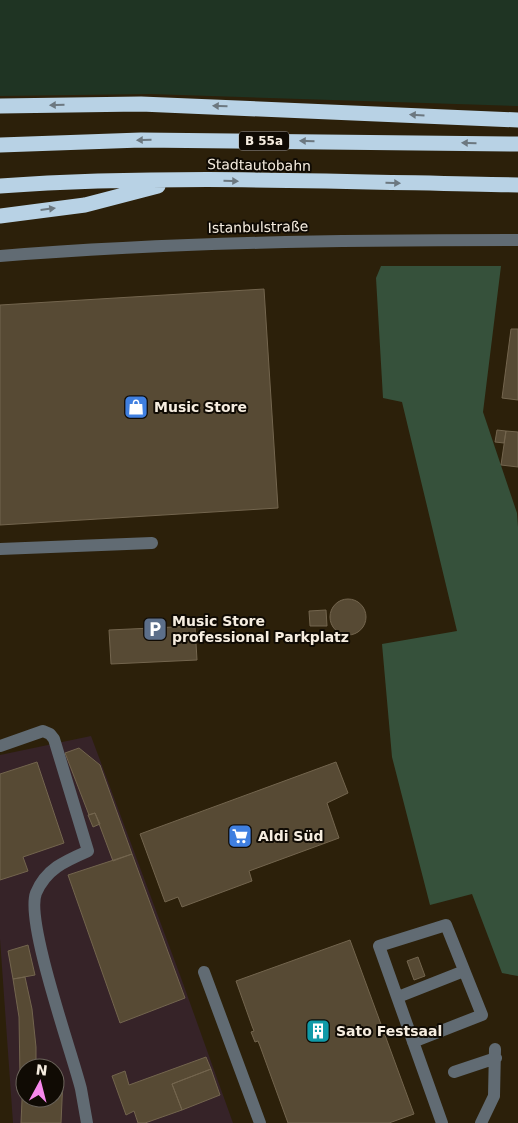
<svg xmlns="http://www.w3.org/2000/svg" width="518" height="1123" font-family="'DejaVu Sans',sans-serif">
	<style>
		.industrial { fill: #362328; fill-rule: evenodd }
		.green { fill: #1f3423 }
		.forest { fill: #36513b }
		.building { fill: #574a34; stroke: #73654e }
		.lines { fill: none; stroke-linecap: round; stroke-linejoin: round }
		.minor { stroke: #616b73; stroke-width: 12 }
		.highway { stroke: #b8d2e5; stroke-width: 15 }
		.oneway { fill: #6c7880 }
		.labels { text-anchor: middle; stroke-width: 4; stroke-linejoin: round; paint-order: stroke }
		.shield { fill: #100b04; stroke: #b1a99e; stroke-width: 1 }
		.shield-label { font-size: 12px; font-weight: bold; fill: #f6ede0 }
		.street-label { font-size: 14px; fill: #f6ede0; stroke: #100b04 }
		.poi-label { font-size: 14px; font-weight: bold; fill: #f6ede0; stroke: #100b04; text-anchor: start }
	</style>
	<rect width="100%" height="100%" fill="#2c200a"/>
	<path class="industrial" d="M91,736L180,975L233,1123H13L0,939V755ZM25,1068H55V1098H25Z"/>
	<path class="green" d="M0,0H518V106L150,94L0,96Z"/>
	<path class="forest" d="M381,266H501L483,412L517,513L518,527V976L502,973L472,894L430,905L392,757L382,644L457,631L402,402L383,398L376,278Z"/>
	<path class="building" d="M264,289L278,508L0,525V305Z
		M511,329H518V400L502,398Z
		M497,430L506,431L504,443L495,442Z
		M506,431L518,432V467L501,465Z
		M330 617a18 18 0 1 1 36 0a18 18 0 1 1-36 0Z
		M326,610L327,626H310L309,611Z
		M195,626L197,660L111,664L109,630Z
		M79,748L100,765L132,854L113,861L95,813L89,815L65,753Z
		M37,762L64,843L23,857L28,871L0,880V774Z
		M336,762L348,793L327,803L339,838L249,871L252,881L182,907L178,897L165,902L140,834Z
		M95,813L100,824L93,827L88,815Z
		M132,854L185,998L120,1023L68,875Z
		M350,940L414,1114L389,1123H288L260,1046L258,1041L255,1042L251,1032L254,1031L252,1026L236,981Z
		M28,945L35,975L13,979L8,951Z
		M418,957L425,976L414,980L407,961Z
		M25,977L32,1009L36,1047V1068H25V1077L20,1076L19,1017L13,979Z
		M206,1057L211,1069L172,1084L182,1110L145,1123H138L134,1111L126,1115L112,1076L125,1071L129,1085Z
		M211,1069L220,1095L182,1110L172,1084Z
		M23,1077H25V1098H55V1078H63L61,1123H21Z"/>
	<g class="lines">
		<path class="minor" d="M0,256C173,242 345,240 518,240
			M0,549L152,543
			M0,746L43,731L50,734L54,739L88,851C65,861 46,869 36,893C25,921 72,1053 81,1089C83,1100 85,1112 87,1123
			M204,972L260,1123
			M398,997L464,971
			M413,1042L482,1015L446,925L379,946L442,1123
			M454,1072L496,1058
			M481,1123L494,1096L495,1049"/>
		<path class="highway" d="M0,106L141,104L518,120
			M0,145L141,140L518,144
			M0,186C172,174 346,182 518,185
			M0,216L85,205L158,186"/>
	</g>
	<defs><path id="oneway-solid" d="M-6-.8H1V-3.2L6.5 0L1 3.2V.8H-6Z" transform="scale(1.25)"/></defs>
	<g class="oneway">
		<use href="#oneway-solid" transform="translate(57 105) rotate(179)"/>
		<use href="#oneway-solid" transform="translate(220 106) rotate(-178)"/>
		<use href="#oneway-solid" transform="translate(417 115) rotate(-177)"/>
		<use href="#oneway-solid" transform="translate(144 140) rotate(179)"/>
		<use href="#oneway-solid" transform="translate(307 141) rotate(-179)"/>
		<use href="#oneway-solid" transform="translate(469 143) rotate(-179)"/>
		<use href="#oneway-solid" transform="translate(231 181) rotate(1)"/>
		<use href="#oneway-solid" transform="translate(393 183) rotate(1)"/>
		<use href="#oneway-solid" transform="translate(48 209) rotate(-7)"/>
	</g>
	<defs>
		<g id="shop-square" transform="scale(1.25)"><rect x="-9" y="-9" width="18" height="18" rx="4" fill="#3f7fe0" stroke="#100b04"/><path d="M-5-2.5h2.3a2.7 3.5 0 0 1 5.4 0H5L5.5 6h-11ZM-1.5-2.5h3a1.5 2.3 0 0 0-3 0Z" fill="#fff"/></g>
		<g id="parking-square" transform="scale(1.25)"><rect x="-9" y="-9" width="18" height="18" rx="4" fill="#5c6f8a" stroke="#100b04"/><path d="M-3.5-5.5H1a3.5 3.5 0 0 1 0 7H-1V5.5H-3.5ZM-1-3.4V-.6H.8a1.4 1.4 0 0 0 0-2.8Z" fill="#fff"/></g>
		<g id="supermarket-square" transform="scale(1.25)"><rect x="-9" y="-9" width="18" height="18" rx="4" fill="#3f7fe0" stroke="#100b04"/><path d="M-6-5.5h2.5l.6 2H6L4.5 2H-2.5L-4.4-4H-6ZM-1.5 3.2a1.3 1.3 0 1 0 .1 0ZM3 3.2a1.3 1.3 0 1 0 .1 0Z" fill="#fff"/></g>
		<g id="building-square" transform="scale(1.25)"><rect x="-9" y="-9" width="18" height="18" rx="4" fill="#0f9aa8" stroke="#100b04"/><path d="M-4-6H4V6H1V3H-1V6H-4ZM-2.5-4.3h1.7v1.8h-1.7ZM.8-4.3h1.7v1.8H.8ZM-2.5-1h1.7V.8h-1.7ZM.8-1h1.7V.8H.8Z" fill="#fff"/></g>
	</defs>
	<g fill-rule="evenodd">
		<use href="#shop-square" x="136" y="407"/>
		<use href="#parking-square" x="155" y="629"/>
		<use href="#supermarket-square" x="240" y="836"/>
		<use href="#building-square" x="318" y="1031"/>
	</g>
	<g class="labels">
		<rect class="shield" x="239" y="131.5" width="50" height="19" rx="4"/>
		<g class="shield-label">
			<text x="264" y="145">B 55a</text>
		</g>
		<g class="street-label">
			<text transform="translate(259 165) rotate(1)" y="5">Stadtautobahn</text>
			<text transform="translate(258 227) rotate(-1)" y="5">Istanbulstraße</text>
		</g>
		<g class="poi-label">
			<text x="154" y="412">Music Store</text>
			<text x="172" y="626">Music Store<tspan x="172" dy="16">professional Parkplatz</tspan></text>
			<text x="258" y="841">Aldi Süd</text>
			<text x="336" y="1036">Sato Festsaal</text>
		</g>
	</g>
	<g transform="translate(40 1083) rotate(7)"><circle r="24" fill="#100b04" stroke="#6c655c"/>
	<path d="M0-4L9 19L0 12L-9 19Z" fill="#f788ec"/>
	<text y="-8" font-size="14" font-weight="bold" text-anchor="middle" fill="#f6ede0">N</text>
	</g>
</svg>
